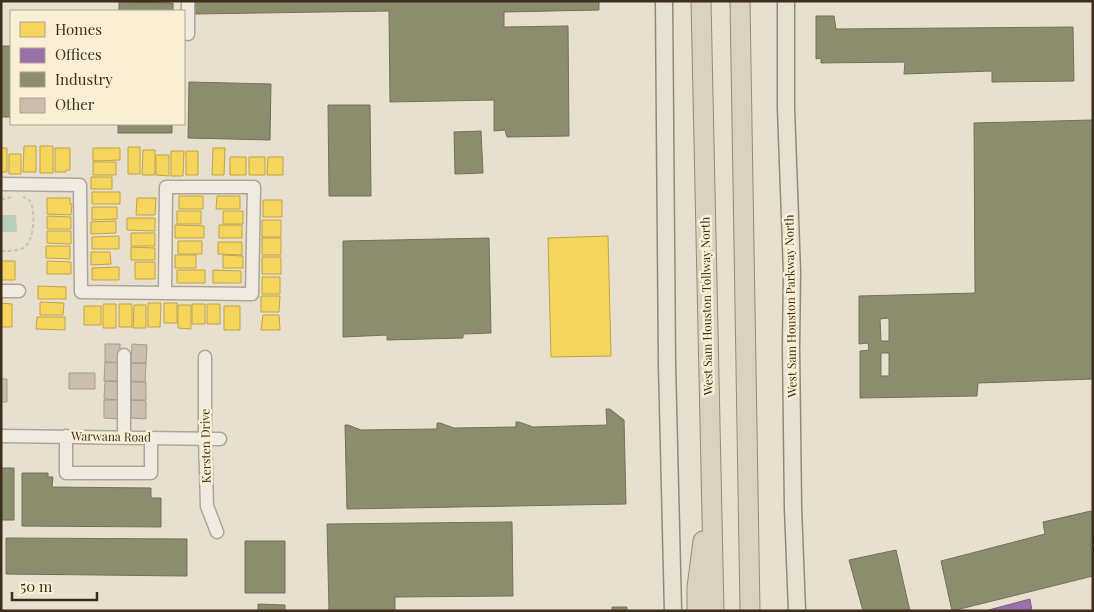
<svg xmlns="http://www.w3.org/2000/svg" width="1094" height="612" font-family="'Playfair Display',serif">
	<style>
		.water { fill: #bacdc1 }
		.homes { fill: #f6d55c; stroke: #bfa349 }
		.offices { fill: #9970ab; stroke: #7e5c81 }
		.industry { fill: #8c8c6e; stroke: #757056; fill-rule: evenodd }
		.building { fill: #ccbeaf; stroke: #a99c8d }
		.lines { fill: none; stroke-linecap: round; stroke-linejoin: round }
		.minor-casing { stroke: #ada598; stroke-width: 15 }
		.major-casing { stroke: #938a7e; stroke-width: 19 }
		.highway-casing { stroke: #938a7e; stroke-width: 21 }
		.path { stroke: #c8c2b8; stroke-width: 2; stroke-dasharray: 4 2.5; stroke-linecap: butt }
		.minor { stroke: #f0ebe1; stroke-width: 12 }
		.major { stroke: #e7e1d2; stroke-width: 16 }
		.highway { stroke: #dbd1c0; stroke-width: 19 }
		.labels { text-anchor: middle; stroke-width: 5; stroke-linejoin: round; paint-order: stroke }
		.street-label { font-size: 12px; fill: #3e2d1e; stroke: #f9efd5 }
	</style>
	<rect width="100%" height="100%" fill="#e8e0ce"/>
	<path class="water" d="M1,215H16L17,232H1Z"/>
	<path class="homes" d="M24,146H36V172H23Z
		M40,146H53V173H40Z
		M128,147H140V174H128Z
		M1,148H7V172H1Z
		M55,148H70V170H66V172H55Z
		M93,148H120V160L93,161Z
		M213,148H225L224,175H212Z
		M143,150H155V175H142Z
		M171,151H184L183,176H171Z
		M186,151H198V175H186Z
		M9,154H21V174H9Z
		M156,155H169V176L156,175Z
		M230,157H246V175H230Z
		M249,157H265V175H249Z
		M268,157H283V175H267Z
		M93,162H116V175H93Z
		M91,177H112V189H91Z
		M92,192H120V204H92Z
		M179,196H203V209H179Z
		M217,196H240V209H216Z
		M47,198H70V204H72L71,215L47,214Z
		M137,198H156L155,215H136Z
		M263,200H282V217H263Z
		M92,207H117V219L92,220Z
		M177,211H201V224H177Z
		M223,211H243V224H223Z
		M47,216L71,217V229H47Z
		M127,218H155V231L127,230Z
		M262,220H281V237H262Z
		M116,221V233L91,234V222Z
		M175,225L204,226V238H175Z
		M219,225H242V238H219Z
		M47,231H71V244L47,243Z
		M131,233H155V246H131Z
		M119,236V249H92V237Z
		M608,236L611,356L551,357L548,238Z
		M262,238H281V255H262Z
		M178,241H202V254H178Z
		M218,242H242V255L218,254Z
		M46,246H70V259L46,258Z
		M131,247L155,248V260H131Z
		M91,252H110L111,264L91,265Z
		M175,255H196V268H175Z
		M223,255L243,256V268H223Z
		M262,257H281V274H262Z
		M1,261H15V280H1Z
		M47,261L71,262V274H47Z
		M135,262H155V279H135Z
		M119,267V280H92V268Z
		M177,270H205V283H177Z
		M213,270L241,271V283H213Z
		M262,277H280V294H262Z
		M38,286L66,287V299H38Z
		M261,296H280L279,312H261Z
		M40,302L64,303L63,315H40Z
		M1,303L12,304V327H1Z
		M148,303H161L160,327H148Z
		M164,303H177V323H164Z
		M103,304H116V328H103Z
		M119,304H132V327H119Z
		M192,304H205V324H192Z
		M207,304H220V324H207Z
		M134,305H146V328H133Z
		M178,305H191V329L178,328Z
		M84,306H101V325H84Z
		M224,306H240V330H224Z
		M263,315H279L280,330H261Z
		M37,317H65V330L36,329Z"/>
	<path class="offices" d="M1030,599L1032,611H985Z"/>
	<path class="industry" d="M195,1H599V10L504,12V27L568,26L569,136L507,137L505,130L494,131V100L390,102L389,11L195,14Z
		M119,2L173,3V11H119Z
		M816,16H834L836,29L1073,27L1074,81L992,82V71L904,74L905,62L821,63V58L816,59Z
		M1,46H11V117H1Z
		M189,82L271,84L270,140L188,138Z
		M328,105H370L371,196H329Z
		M1093,120V379L978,383L977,396L860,398V351L869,350L868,343L859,344V296L975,293L974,123ZM889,318V341H881L880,319ZM881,353H889V376H881Z
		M118,124H172V133H118Z
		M481,131L483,173L455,174L454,132Z
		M489,238L491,333L463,334V338L387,340V335L343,337V241Z
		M606,409H610L624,420L626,504L347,509L345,425H348L361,430L437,429V423H440L454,428L516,427V422H519L533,427L607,425Z
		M1,468H14V520H1Z
		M22,473H48V477H53L52,487L151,488V498H161V527L22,526Z
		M1091,511L1093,519V544H1090L1093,553V576L952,611L941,561L1045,534L1043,522Z
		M512,522L513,596L395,597V611H329L327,524Z
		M6,538L187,539V576L6,574Z
		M245,541H285V593H245Z
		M896,550L910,611H863L849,560Z
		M258,604L285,605V611H258Z
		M612,607H627V611H612Z"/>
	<path class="building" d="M105,344H120V363L105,362Z
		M132,344L147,345L146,363H131Z
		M105,362L120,363L119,381H104Z
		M131,363H146L145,382L131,381Z
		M69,373H95V389H69Z
		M1,379H7V402H1Z
		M105,381L120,382L119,400L104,399Z
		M131,382H146V400H131Z
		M104,400H119V419L104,418Z
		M131,400L146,401V419L131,418Z"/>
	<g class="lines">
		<g class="minor-casing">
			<path id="minor" d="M188,34V1
				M1,184L80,185L81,292L252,294L254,187H166L165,293
				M1,291H19
				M124,355V437
				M205,357V438L207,506L217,532
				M1,436L220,439
				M66,436V473H151V438"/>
		</g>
		<g class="major-casing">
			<path id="major" d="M664,1L667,364L673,611
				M786,1V108L792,272L791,346L793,508L797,611"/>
		</g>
		<g class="highway-casing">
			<path id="highway" d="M701,1L714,611
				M740,1L750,611
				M697,611V587L703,541"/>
		</g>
		<path class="path" d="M1,199H6L11,197
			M1,251C8,251 19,251 25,247C34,240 36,211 30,201C27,198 26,198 23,197"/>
		<use href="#minor" class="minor"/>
		<use href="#major" class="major"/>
		<use href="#highway" class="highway"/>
	</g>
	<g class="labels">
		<g class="street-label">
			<text transform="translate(707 306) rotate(-91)" y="4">West Sam Houston Tollway North</text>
			<text transform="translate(791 306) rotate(-91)" y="4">West Sam Houston Parkway North</text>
			<text transform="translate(111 437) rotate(1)" y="4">Warwana Road</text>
			<text transform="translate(206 446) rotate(-91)" y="4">Kersten Drive</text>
		</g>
	</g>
	<rect width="1094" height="612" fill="none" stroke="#3e2d1e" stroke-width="5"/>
	<rect x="10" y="10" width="175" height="115" fill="#f9efd5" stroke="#aea18c"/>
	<rect x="20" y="22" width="25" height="15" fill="#f6d55c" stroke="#aea18c"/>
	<text x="55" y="35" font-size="15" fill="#3e2d1e">Homes</text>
	<rect x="20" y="48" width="25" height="15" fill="#9970ab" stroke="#aea18c"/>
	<text x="55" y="60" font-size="15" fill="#3e2d1e">Offices</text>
	<rect x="20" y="72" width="25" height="15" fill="#8c8c6e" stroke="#aea18c"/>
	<text x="55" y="85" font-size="15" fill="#3e2d1e">Industry</text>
	<rect x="20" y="98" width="25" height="15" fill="#ccbeaf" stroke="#aea18c"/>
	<text x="55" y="110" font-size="15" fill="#3e2d1e">Other</text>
	<path d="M12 592v8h85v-8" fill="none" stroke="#3e2d1e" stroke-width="2.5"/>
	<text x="20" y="592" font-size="15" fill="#3e2d1e" stroke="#f9efd5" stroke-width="4" paint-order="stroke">50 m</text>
</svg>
